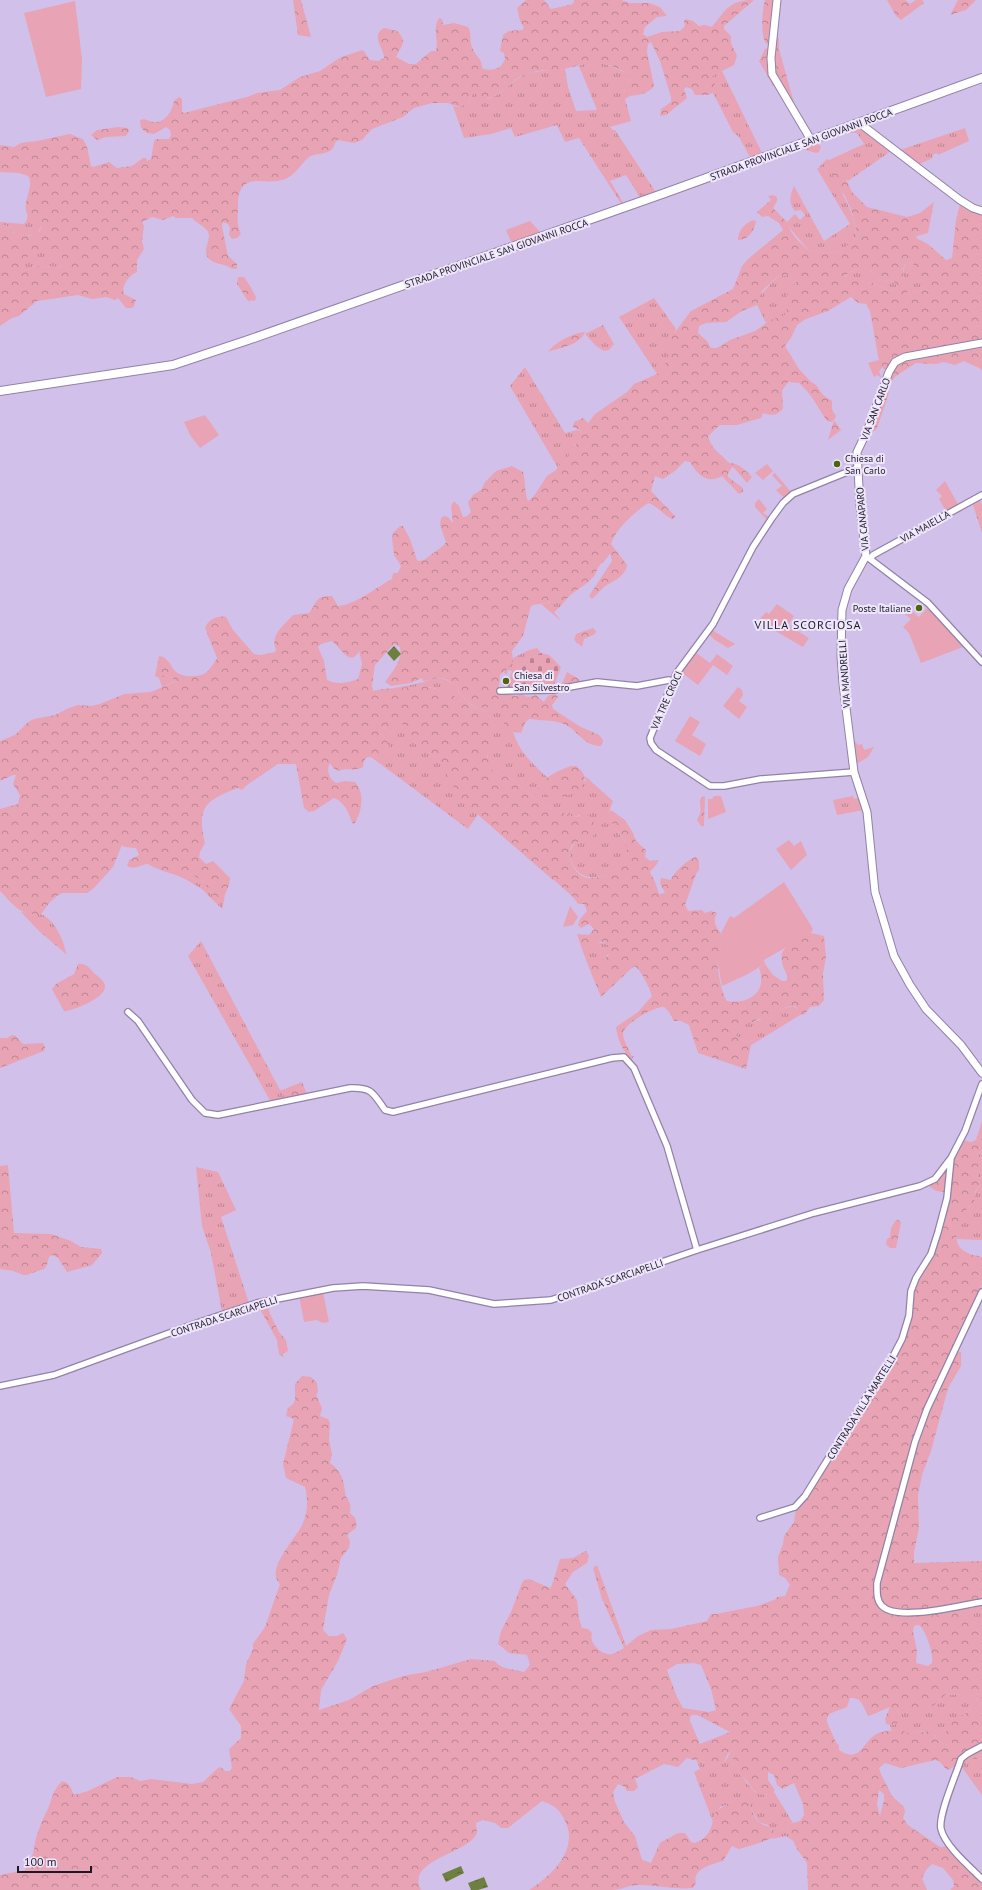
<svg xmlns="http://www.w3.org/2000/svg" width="982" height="1890" font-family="'PT Sans',sans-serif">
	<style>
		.grass { fill: url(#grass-tufts) }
		.forest { fill: url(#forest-crowns); fill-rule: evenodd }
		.cemetery { fill: url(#cemetery-stones) }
		.green { fill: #e8a3b4 }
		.water { fill: url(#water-ripples) }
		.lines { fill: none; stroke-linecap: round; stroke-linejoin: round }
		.minor-casing { stroke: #9182a8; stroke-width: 8 }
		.tertiary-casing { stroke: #9182a8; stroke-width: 9 }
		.secondary-casing { stroke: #9182a8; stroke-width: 10 }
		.minor { stroke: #fff; stroke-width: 5.5 }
		.tertiary { stroke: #fff; stroke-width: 7 }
		.secondary { stroke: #fff; stroke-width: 8 }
		.poi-dot { fill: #4f640f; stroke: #eee6fb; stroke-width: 1.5 }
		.labels { text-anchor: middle; stroke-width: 4; stroke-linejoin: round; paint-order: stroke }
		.street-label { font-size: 10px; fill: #1e1826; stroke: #eee6fb }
		.poi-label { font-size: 10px; fill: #1e1826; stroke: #eee6fb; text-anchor: start }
		.quarter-label { font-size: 12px; letter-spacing: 1px; fill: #1e1826; stroke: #eee6fb }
	</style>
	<defs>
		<pattern id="grass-tufts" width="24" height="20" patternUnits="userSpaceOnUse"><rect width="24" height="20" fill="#e8a3b4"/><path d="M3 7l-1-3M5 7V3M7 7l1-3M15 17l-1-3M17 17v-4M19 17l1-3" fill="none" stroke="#bb8492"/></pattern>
		<pattern id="forest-crowns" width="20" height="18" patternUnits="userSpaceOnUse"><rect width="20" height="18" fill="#e8a3b4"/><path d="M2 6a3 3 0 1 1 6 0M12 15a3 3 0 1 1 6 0" fill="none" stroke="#bb8492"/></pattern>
		<pattern id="cemetery-stones" width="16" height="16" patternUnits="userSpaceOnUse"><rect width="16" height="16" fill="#e8a3b4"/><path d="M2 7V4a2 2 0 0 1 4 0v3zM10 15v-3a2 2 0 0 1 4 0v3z" fill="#bb8492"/></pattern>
		<pattern id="water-ripples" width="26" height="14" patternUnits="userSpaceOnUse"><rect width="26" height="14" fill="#6d8040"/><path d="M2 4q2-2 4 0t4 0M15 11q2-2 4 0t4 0" fill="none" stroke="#596835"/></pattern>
	</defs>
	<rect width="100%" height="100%" fill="#d1c1ea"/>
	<path class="grass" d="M600,62L627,73L629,80L624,91L630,96L625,99L631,121L610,127L613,130H615L657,194L641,199L626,175L610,181L624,204L622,205L579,138L565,142L557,125L515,137L511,128L491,134L464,138L453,106L459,107L469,103L473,92L478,89L487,99C501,96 507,85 519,78C533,69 550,71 565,69L568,87L576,111L597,110L579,66L585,63Z
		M722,71L763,155L751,159L739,137L733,132L713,93L714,92L712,76Z
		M856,128L865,132L891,151L848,181L837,169L833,171C840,194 857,213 856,238C838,255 833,254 809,251L788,226L787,222L795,214L800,220L805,215L801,210L795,211C788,203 790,195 794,186L824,241L850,224L817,169L827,159L829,160L864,144L857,133L842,132Z
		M965,128L969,141L938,155L937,153L932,155L933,158L917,165L897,151Z
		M28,215L42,221C39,240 30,236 14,233L10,227L0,224V222L23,224L26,222Z
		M50,251L55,252L61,255L64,267L38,266L23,271C22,251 34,252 50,251Z
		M907,262L913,263L916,274L923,288C918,293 913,295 907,294C904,282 900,273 907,262Z
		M858,270H870L880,281C888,281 895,278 897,288L891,291L872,283L845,278L849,272Z
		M779,275L791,276L795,279L796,283C793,288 787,294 786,300C785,306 788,309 785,315L766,323L757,305L760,295Z
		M654,298L676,329C669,342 671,367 657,374L619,317Z
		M603,325L614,344L609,350L604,351L596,346L585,334Z
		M525,367L565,433L577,430L582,431C578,436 579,441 575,445C571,451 570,452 568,459L561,463L558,468L510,386Z
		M556,597L559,598L564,602L560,607L554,612L561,621L541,604L549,603Z
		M537,648L541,653L526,660L523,667L512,671L508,670L507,674H505L504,672L513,658L529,650Z
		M164,675L172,677L175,681L162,687L159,678Z
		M436,678C461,680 455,695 472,705C480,709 490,706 499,708L509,731H513C518,751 534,765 548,778L541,783L539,794L546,795L586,781L585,776L613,801L609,812C612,819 615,826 618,832C621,838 627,841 627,848C629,871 577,899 569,852L575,843L582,842L580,815L574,817L544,806L513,780L489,768L487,751L494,724L484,710L470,707L451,694L442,690L429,687L393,688L416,684Z
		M401,721L416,744L432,754L441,763L464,800L478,814L468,829L375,760H378L387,741L378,730L380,728L383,727L386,729Z
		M853,796L854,799L860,797L864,810L837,815L833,800Z
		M190,876C201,876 208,886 212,894L225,897L227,888L222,909L202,889L185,879Z
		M21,912C27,913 38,913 43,915C55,921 65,942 66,954L39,931Z
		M201,941L280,1090H282L285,1099L271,1102L188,956Z
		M595,942C625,943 604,962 589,968L582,949Z
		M793,1006L798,1010L800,1015L758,1041L753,1040L748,1043L736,1036L738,1027L741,1023H751L762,1019L773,1011Z
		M982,1150V1240L957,1239C956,1229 959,1225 965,1218V1211C978,1200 971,1198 978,1188L977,1159Z
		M196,1167L218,1172L236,1210L221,1217L249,1303L222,1312L211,1253L202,1226Z
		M982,1605V1625L971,1622L960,1613L963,1608Z
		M962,1694C971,1695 982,1697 979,1708L967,1710L950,1739L952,1742L945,1745L936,1739L935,1735L924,1731L908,1734L891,1730L890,1725L896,1724L900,1715L897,1710L899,1708L921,1705L922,1703L929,1708L939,1702L945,1695Z
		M734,1749L733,1761L746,1782L755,1792L766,1795L774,1792L793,1823L789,1824L787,1828L793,1841L786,1836L771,1839L775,1836L768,1825L759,1822L750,1807L749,1801L739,1797L726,1805L720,1807L713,1818V1822L694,1772L700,1769L696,1759H699L709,1767C714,1766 723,1764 726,1760C729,1756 729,1752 734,1749Z
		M970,1757L976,1759L982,1758V1795L961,1766L965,1760Z"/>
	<path class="forest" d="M293,0H301L311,37L298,35Z
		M526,0H544L551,9L573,4L574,0H621L630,3H649L660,7L667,16L657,17L645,27L643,34L647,37L662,32L680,31L685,26L684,21L686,19L693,21L699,26L705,25L712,27C726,9 730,0 754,0L724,26V29L731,36V43L737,56L734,65L712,76L715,82L714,92L708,95H695L692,89L686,87L684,89L687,98L666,115L660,116L661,109L671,102V97L660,61L651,42L648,44L647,52L654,86C648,94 638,95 630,96L624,91L623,87L629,80L627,73C595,56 586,65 554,71C544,68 527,73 518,78C505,87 499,99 481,99L478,90L471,96L469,103L459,107L448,103H432L414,108L403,117L372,129L362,140L354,143L338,140C334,142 335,147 331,150C325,155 315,153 309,157C302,163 296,173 289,177C268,190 239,166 238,204C238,216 236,224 241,234L237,238L232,239L229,235L230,228L228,224L223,222L222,226L228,256L237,264V268L236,269C232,269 230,268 227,266C219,263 206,263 206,251C206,244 211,238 208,232C205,226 197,224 192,218H176L173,216L163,220L152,217L142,222L144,226L142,241L144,249L137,260V272C129,275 121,286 124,294L136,300L134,306L132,308H126L118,298L115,300L106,297L92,299L78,295L37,301L19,316L12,318L0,326V224L10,227L14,233L31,236L40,231L42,221L29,217C19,204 36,186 28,176L19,173L0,172V145L14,147L21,143L37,141L70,134L83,139L87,147L91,166L93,167L109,162L117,168L132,166L143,158H146L147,161L151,159L154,141L156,139H169L171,135L170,130L166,127L154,134L147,133L141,128L140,120C144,118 148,121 153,122C166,123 172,111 174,101L179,97L182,99V112L184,113L247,97L257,93L280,90L300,77L320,71L341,57L363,50L370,60L378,61L384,58C384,48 370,36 384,28L397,31C408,42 401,46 396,57L409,64H416L431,51H436C439,40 432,29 439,18L442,19L443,25L454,23L468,27C472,34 469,40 472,47C474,55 482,58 482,67L483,69C494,71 501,69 505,59L504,53L500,51L503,35L509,31L522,30L524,28L520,21L517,8ZM36,252H55L61,255L63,267L38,266L23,271C23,259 26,256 36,252Z
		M765,0H774L768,44H767C760,39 762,8 765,0Z
		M887,0H905L910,4L916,0H922L924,3L901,20L896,16Z
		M958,0H976L966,10L950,15Z
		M775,36L779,38V49L796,110L774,72Z
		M768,48V58L776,87L773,86L759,61L765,49Z
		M118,127L128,128L129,131L126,136L106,137L97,140L91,135L97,130Z
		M815,143L821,146L819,152L816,153L803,149L802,147Z
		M835,169L839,170L845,177L852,192L867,207L907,217L920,213L934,202L928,233L917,236L916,238L928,244L946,260L952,258L956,220L960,204L982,213V342L916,352L886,369H883L879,361L870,311L866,304L858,303L851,297L828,311L806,319L797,325L791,338L785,346L799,369L810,381L816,385L823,395L832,401V410L836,416L834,420L841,430L828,440L834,420L831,422L827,421C818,408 812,394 799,383L788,382L782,391L783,408C777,416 772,416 763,413L761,418L737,425H720L708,436C713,452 719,451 729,463C739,463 745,470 752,477L747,483L734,468L732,467L728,474V477L743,488V492L739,494L722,476C707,485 697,474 690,462L685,461L675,471L663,479L655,476L651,491L675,516V518L672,519C663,515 658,506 648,503C635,512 616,528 611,544L627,565C625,577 613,581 604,587C600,591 596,595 592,599L589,596L612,561L610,553C607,560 601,562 598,568C596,570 597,573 594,576C585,587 572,591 564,602L557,597C548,606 541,602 531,606L523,636L512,651L513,661L507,669L500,675L499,686L496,691L516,696L521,694L528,697L536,695L544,702L548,696L555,693L558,697L552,705L553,709L579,726L599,735L603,740L601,746C583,746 578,730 564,724C551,719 542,721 529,719L525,723L521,733L509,731L506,729L499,708C490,706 480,710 471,704C458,696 456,678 438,678C433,678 429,681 423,681L422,678L411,683L391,686L385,682C392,672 403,660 400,647L394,644L375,665L372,686L373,691L382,689L423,686L442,690L451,694L470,707L484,710L494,724L487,757L490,760L489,768L513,780L544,806L574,817L587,815C595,821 600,832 590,839C585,843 578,841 574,844C571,846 570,849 569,852C570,862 576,876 588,878C603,880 626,866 627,850C628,838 611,830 609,812L611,810L625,820L633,833L636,841L646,850L645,857L650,861L658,860L657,864L650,872L655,882L659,894L665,893L660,883L661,878L671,880C673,873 689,858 696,857L699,862V870L696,874L685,905L688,911L702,910L705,913L711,911L717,913C711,924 719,929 723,937C721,944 719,951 718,958C716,967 722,994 727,1001C749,1005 768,991 759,968L765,964L773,975L782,981H786L788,977C772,947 788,946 811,933L824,936L826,957L823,974L824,1000L819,1006L810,1007L805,1014L800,1015L795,1006H791L771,1012L768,1019H759L751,1023H741L738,1027L736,1036L748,1043L754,1040L758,1041L751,1045L746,1069L698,1053L689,1025L681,1021H674L669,1012L664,1007C655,1006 623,1024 623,1034C623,1040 629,1049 631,1055L634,1057L631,1059C623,1052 617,1038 616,1027L638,1012L652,996C650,989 641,969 634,966L601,997L589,968L608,956L610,948C602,936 592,944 582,949L577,934L589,935L594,929L589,924L581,928L578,925L580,919L587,911L584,904H578L573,897L554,880H553L469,807L453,786L441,763L432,754L416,744L401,722L392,729L389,730L383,727L378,730L387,741L390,749L385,756L379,758V760H375L371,757C364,756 364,762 363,767C355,772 348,767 339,771L333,768L330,763C326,770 329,779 336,783L345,781L355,782C365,793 362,811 355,823L353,824C348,813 346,803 334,798L314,811L309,812L304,808L296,764H278L247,785L242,790L238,788C206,800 196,807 205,843L200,852L199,857L206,864L213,861L230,878L229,885L223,899H216L203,881L194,876L185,879C173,873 159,871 148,864C140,865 135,870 127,866L129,860L139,855L136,848L124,847L122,845L113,867L94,888L87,893H62L57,896L50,902L41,914C21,915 16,908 2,893L0,891V809L18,804L20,795L13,784L16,775H13L0,781V741L15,735L28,722L34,719L55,715L69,708L78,705L91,706L100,704L124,694L151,692L174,682L175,681L172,677L164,675L159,678L155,676L159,656C167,656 170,665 175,671C182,678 201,678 208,671C211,667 215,662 217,658L205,628C208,620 217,615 226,617L233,630L254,654L261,655L275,652L276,649C269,636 285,624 293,615L309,613C318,602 314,596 332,596L338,606C357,604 375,588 392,579L393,573H398L401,566L394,555L392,538L393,533L400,526H403L410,539L417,560L419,561L424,560L444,545L446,542L440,525L441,518L444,516L448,517L453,523L451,507L453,502H455L459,506L463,517L467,516L471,512L468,502L473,495L481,490L485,482L496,471L512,466L523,472C526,482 524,492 528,501L534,496L547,476L556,470L561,463L568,459L570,448L576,445L578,434L582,431L573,427L574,422L583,418L588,423L595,414L627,392L634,384L659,373L667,361L672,336L691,311L733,289L742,266L748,259L783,230L779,223L768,216L762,217L757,212L771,200L768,196L773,195L777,197V201L773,208L788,223C789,233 802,244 809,251C833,254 838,255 856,238C857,224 851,208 845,196C840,188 832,181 833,171ZM907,262L913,263L916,277L923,288C918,293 913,295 907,294L908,284C903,275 900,271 907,262ZM858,270H870L880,281C888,281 895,278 897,288L891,291L872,283L845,277L849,272ZM779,275L791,276L795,279L796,283C792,288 787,294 786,300C785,306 788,309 785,315L771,320L755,331L730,340L717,348H711L707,341L698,333L699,326L706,323L726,322L742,311L757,305L762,291ZM332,641C338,645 348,663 355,656C357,655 358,653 359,651L362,664L358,679C349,683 336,685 327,680L324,661L318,647L321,644Z
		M754,220L756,222C754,231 748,240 738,240C738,230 745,223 754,220Z
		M238,277H244C249,284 252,289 256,297L255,300L248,301L237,284Z
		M585,332C579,346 561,347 548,352C555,342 573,333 585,332Z
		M982,345V370C979,367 969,364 964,361L955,365L944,362L936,364L916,363L896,376L890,383L888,396L877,428L875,431L869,430L894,367C910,353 960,349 982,345Z
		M979,498L982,505V533L972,502Z
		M593,628L596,631L595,634L584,639L582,647L574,640L576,634Z
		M567,672L579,679L581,682L561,686Z
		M571,766H576C597,781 576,796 558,797C552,798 545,795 539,794L537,791C540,778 560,770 571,766Z
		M705,796L704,826H701L697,820C698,818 699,816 700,814C703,806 695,799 705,796Z
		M78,964C86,963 89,968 94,973C98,977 105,980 105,987C105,998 73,1011 64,1011L52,989L56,984L74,974Z
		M12,1035L16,1036L23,1044L43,1043L45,1047L44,1051L0,1068V1038H7Z
		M302,1082L307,1094L285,1099L282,1090Z
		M982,1121V1149L977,1159L979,1164L977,1176L980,1179V1184L975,1192L974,1202L965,1211V1218C955,1230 951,1247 970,1254C974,1256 978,1255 982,1257V1283L978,1300L954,1351L961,1352V1366L948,1388L931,1451L922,1475L918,1495L919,1528L914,1552V1563L982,1561V1605L963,1608L960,1613L971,1622L982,1625V1758L975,1759L967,1757L949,1770L945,1768L939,1761L935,1760L901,1768L885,1763L879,1768L881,1774L892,1796L904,1807L905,1812L903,1818L908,1825L940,1847L950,1846L982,1885V1890H950L954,1886L953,1880L943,1868L932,1864L926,1870L922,1878L927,1890H808L807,1863L797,1849L787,1828L789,1824L800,1821L804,1815L803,1804L794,1783L782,1789L777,1785L774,1775L768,1772V1780L775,1790L772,1794C754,1798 753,1787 743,1777C741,1775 737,1774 734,1773L732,1769L735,1765L733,1761L734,1749C719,1758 734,1763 709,1767L699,1759L693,1760L687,1758L678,1767L664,1764L635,1779L638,1787L634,1791H627L625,1787L618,1784L613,1792L615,1802L624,1822L635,1836L642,1860L651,1863L660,1843L678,1833H685L691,1842L695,1843C713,1835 710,1827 716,1811L739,1797H743L749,1801C750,1807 754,1817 759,1822C766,1828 774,1824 775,1836C771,1840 746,1847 739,1849L732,1846L723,1861C712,1864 692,1869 696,1883L693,1888C676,1890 656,1885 638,1885C629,1885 621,1890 612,1890C584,1890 556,1890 529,1890C551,1876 578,1851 566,1823C560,1810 556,1806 542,1801L508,1828H501L495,1823L483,1820L476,1823L477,1833C469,1854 405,1859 421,1890H0V1875L25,1870C34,1856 33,1852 36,1838C39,1828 42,1820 47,1811C53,1798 51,1793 62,1781C70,1783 71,1788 74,1795L88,1791L117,1777H131L140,1781L151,1779L192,1784L203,1782L218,1768L221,1767L225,1771H230L232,1768L229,1749L241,1738V1726L229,1709L244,1681L246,1664L253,1649V1644L265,1627L280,1584C264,1569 297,1538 303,1523C308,1512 308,1498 305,1487L286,1478L283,1464L294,1419L286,1416L288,1408L293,1404L295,1400V1384L302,1376L311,1377L317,1383L318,1392L316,1395L322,1408L320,1416L328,1419L330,1423L329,1440L332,1454L330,1463C341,1470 344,1481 345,1492C345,1497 349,1500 350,1504C351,1507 350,1510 350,1513C356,1518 357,1520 356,1528L347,1535L350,1541L349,1548L341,1558L337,1575L329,1595L323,1630L329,1636H337L343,1633L347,1639L338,1661L321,1690L319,1710L349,1700L373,1686L403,1676L426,1672L471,1659L495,1661C501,1670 514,1669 524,1672L530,1665L527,1655L509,1653L498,1644L501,1631L511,1612L522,1583L524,1580L529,1579L550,1588L552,1585L560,1559L573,1558L586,1551L589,1556L587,1563L573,1572L565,1584L577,1600L579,1618L582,1628L588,1629L592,1633C588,1642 602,1656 612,1654C616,1653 620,1650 624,1648L602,1599L593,1568L597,1565L626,1646L638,1636L651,1630L671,1629L707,1621L711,1614H716L757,1606L776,1599L777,1597L785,1596L790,1585L785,1578L779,1575L778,1557L783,1544L784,1536L794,1522L796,1509L806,1499L808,1494L899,1348L914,1286L924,1266L949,1193L936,1191L930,1187V1183L941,1176L963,1140L971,1142L976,1140ZM917,1625H919C926,1630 934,1655 932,1663L928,1666L916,1663L917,1651L913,1631L914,1626ZM694,1663L701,1665L711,1689L716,1710L709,1712L683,1708L677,1697L667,1670L677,1664ZM962,1694C971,1695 982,1697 979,1708L967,1710L966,1713L947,1724L946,1734L952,1742L945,1745L936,1739L933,1731L908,1733C902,1729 881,1730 875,1735C862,1743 860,1764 839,1750V1745C833,1740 834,1736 830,1729C821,1712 834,1713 847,1707L850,1698C863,1697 862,1707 869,1716L890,1707L885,1719L886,1724C892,1726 898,1724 902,1719L897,1710C904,1705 909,1710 916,1711L920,1708L922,1704L929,1708L939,1702L945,1695ZM692,1715H697L730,1732L700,1744L690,1721V1717ZM879,1790L884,1794V1800L880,1816L877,1804Z
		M8,1165L14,1233L51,1234L71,1241L81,1247L101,1249L102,1253L92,1265L67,1272L58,1258L53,1255L49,1257L47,1265L44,1269L26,1275H23L14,1271L0,1269V1166Z
		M896,1220H899L901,1222L896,1248H890L886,1244L887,1239L890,1237L891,1228Z
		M267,1302L270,1314L279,1332L286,1340L288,1351L282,1354L284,1358L279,1354L277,1340L260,1309V1305Z"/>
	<path class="cemetery" d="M541,653L549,655L561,667L553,688H507L512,671L523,667L526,660Z"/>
	<path class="green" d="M75,1L82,59L81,89L46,97L24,13Z
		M530,221L541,233L512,244L506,230Z
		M879,360L882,367L879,372L882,378L877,375L874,377L868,363Z
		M205,415L219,435L200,448L190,435L184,422Z
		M767,464L773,471L763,480L755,473Z
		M775,473L791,492L784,498L776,490L782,486L772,475Z
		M945,481L959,506L947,513L939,499L942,496L936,490Z
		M759,499L767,509L763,513L769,517L767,520L755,507V503Z
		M777,604L794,616L788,625L809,638L803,647L758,621L766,612L769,614Z
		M907,607L919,617L928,607L963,647L921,663L909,633L903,627L911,619L902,612Z
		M712,630L735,644L728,648L715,640L709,634Z
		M695,652L710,663L717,654L733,666L727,675L713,665L698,685L681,672Z
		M738,687L742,690L743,695L739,701L747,707L739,719L723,706Z
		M690,716L700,722L692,735L706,744L700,756L675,741Z
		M852,738L858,745L862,744L864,750L874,747L868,757L855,765Z
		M714,796H721L726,812L708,819V799H712Z
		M789,840L794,846L801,841L807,855L791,870L776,849Z
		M784,882L813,929L811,933L764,960L765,964L746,975L722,986L717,959L723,937L721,933L730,916L734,918Z
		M570,906L578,917L573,925L563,927Z
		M323,1292L329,1322L322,1323L317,1320L304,1322L299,1296Z"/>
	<path class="water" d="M394,646L401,654L394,661L387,653Z
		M461,1866L464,1873L446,1882L442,1874Z
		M484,1877L488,1887L478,1890H471L468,1883Z"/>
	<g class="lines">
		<g class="minor-casing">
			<path id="minor" d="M866,556L928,603L982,662
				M870,559L873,555L982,495
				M500,691L553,690L597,682L637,686L669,680L672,681
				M854,772L761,779L724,786H710L656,750L651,743L650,738L676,674L713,624L753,547L772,518L783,503L793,494L857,468
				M128,1012L138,1021L192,1100L205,1113L218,1115L350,1088C372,1087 373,1093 385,1110L393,1112L612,1058L624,1057L634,1068L667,1146L697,1250
				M982,1292L927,1409L915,1442L877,1583C877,1591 876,1600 882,1606C898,1622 961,1605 982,1602
				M0,1386L54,1375L197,1323L257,1303L333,1288L363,1286L429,1290L494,1304L551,1300L697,1250L814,1213L920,1186L935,1179L951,1158
				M760,1518L795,1507L805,1496L867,1396L889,1364L902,1339L909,1316L911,1291L916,1278L931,1254L938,1232L947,1198L951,1158L965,1131L982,1084
				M982,1746L967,1754L961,1759C956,1775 938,1815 941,1829C945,1846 970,1867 982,1879"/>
		</g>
		<g class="tertiary-casing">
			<path id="tertiary" d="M777,0L771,58L772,74L811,140
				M860,122L862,125L960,200L973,208L982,211
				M982,343L905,357L895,362L889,372L868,429L857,452L860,505L866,556L848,589L842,610L841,657L843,684L854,772L867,812L875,892L894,956L910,985L926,1009L961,1045L982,1073"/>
		</g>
		<g class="secondary-casing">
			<path id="secondary" d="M0,391L173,365L248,340L665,193L982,78"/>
		</g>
		<use href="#minor" class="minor"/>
		<use href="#tertiary" class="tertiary"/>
		<use href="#secondary" class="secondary"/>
	</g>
	<g class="poi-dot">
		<circle cx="837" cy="464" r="4"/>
		<circle cx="919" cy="608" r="4"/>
		<circle cx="506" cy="681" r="4"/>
	</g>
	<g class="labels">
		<g class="street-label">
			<text transform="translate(801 144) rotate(-20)" y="4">STRADA PROVINCIALE SAN GIOVANNI ROCCA</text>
			<text transform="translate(496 253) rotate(-19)" y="4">STRADA PROVINCIALE SAN GIOVANNI ROCCA</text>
			<text transform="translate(875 409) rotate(-69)" y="4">VIA SAN CARLO</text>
			<text transform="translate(862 519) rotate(-95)" y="4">VIA CANAPARO</text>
			<text transform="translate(925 526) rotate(-29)" y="4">VIA MAIELLA</text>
			<text transform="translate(844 674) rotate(-94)" y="4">VIA MANDRELLI</text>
			<text transform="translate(666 700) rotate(-66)" y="4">VIA TRE CROCI</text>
			<text transform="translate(610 1280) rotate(-19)" y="4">CONTRADA SCARCIAPELLI</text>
			<text transform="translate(224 1316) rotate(-18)" y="4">CONTRADA SCARCIAPELLI</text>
			<text transform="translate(861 1407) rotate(-58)" y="4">CONTRADA VILLA MARTELLI</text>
		</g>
		<g class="poi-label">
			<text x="845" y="462">Chiesa di<tspan x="845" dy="12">San Carlo</tspan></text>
			<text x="911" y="612" text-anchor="end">Poste Italiane</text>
			<text x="514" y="679">Chiesa di<tspan x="514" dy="12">San Silvestro</tspan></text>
		</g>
		<g class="quarter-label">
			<text x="808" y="629">VILLA SCORCIOSA</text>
		</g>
	</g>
	<path d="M18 1866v6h73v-6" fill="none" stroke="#1e1826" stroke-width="2"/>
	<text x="24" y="1866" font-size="12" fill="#1e1826" stroke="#eee6fb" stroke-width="3" paint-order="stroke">100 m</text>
</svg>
